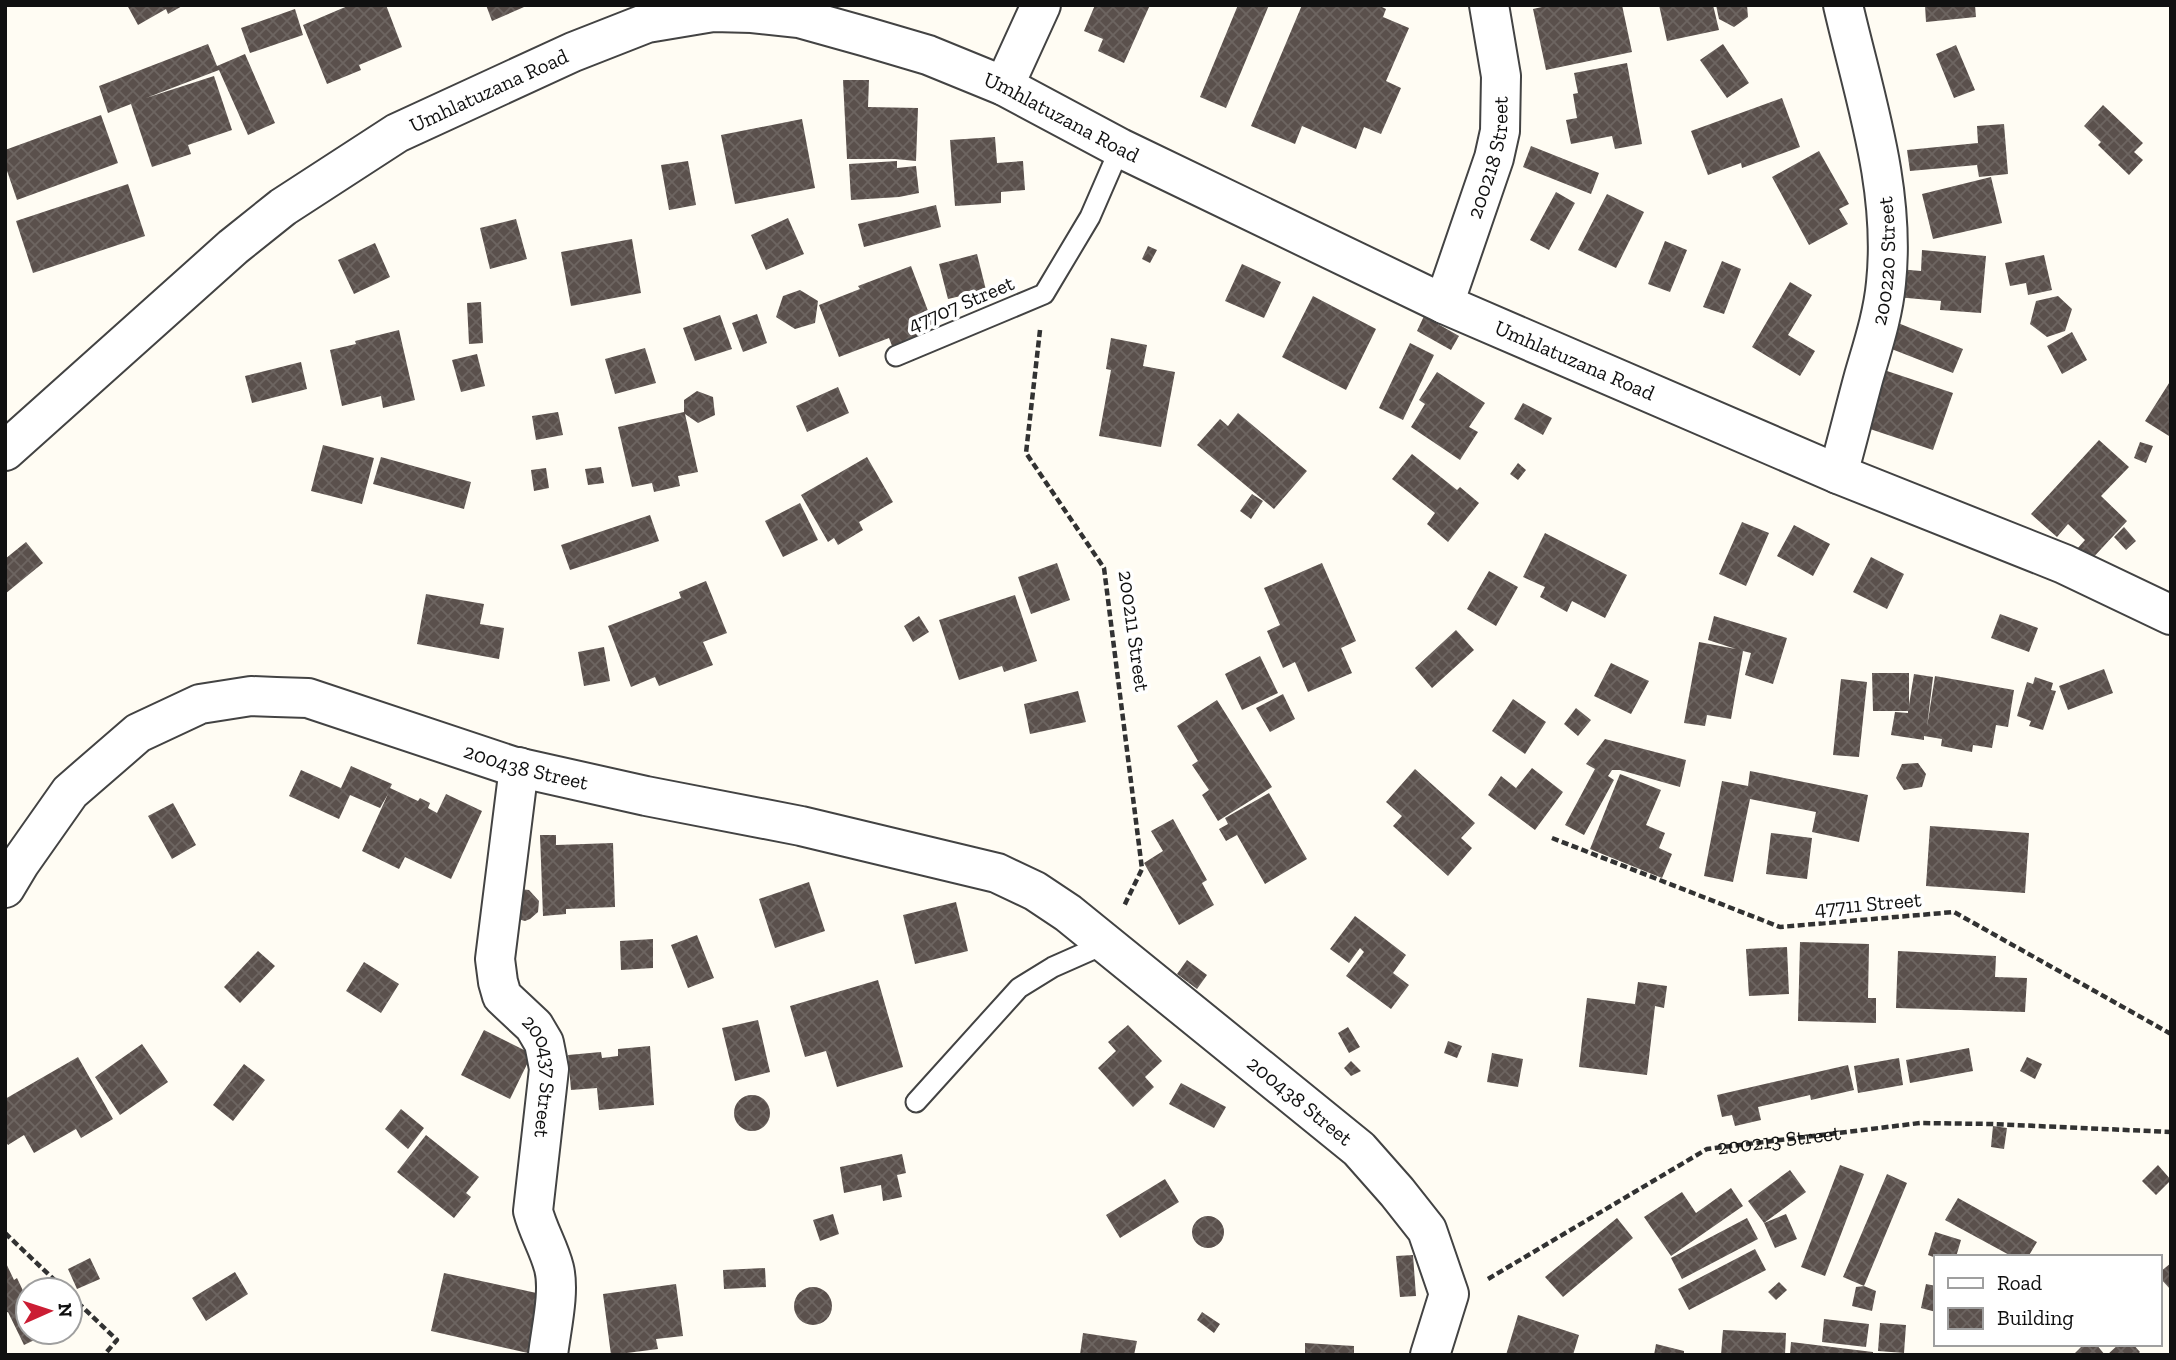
<svg xmlns="http://www.w3.org/2000/svg" width="2176" height="1360" font-family="'Zilla Slab',serif">
	<style>
		.building { fill: url(#building-cross-hatch) }
		.lines { fill: none; stroke-linecap: round; stroke-linejoin: round }
		.service-casing { stroke: #434343; stroke-width: 23 }
		.minor-casing { stroke: #434343; stroke-width: 42 }
		.tertiary-casing { stroke: #434343; stroke-width: 42 }
		.path { stroke: #323232; stroke-width: 4.5; stroke-dasharray: 7 3.5; stroke-linecap: butt }
		.service { stroke: #fff; stroke-width: 19 }
		.minor { stroke: #fff; stroke-width: 38 }
		.tertiary { stroke: #fff; stroke-width: 38 }
		.labels { text-anchor: middle; stroke-width: 7; stroke-linejoin: round; paint-order: stroke }
		.street-label { font-size: 21px; fill: #101010; stroke: #fff }
	</style>
	<defs>
		<pattern id="building-cross-hatch" width="8" height="8" patternUnits="userSpaceOnUse" patternTransform="scale(1.75)"><rect width="8" height="8" fill="#5a504c"/><path d="M0 0l8 8M0 8l8-8" fill="none" stroke="#6d6561"/></pattern>
	</defs>
	<rect width="100%" height="100%" fill="#fffcf3"/>
	<path class="building" d="M127,5H184L168,14L166,9L138,25Z
		M350,5H386L402,47L359,65L361,70L327,84L303,25Z
		M486,5H524V7L492,21Z
		M1095,5H1150L1124,63L1098,51L1103,39L1084,31Z
		M1238,5H1269L1226,108L1200,97Z
		M1302,5H1378L1386,9L1383,17L1409,28L1386,81L1401,88L1381,134L1364,127L1356,149L1302,126L1295,144L1251,126Z
		M1551,5H1622L1632,52L1546,70L1533,9Z
		M1659,5H1713L1719,30L1667,41Z
		M1716,5H1747L1748,17L1734,27L1719,19Z
		M1925,5H1975L1976,17L1926,22Z
		M295,9L303,35L250,53L241,28Z
		M208,44L217,66L245,54L275,123L248,135L219,70L146,98L214,76L232,130L188,145L191,154L152,167L131,104L108,113L99,86Z
		M1723,44L1749,83L1727,98L1700,60Z
		M1956,45L1975,90L1954,98L1936,54Z
		M1627,63L1642,144L1615,149L1612,136L1571,144L1566,120L1577,118L1573,94L1578,93L1574,73Z
		M843,80H869L868,107L918,108L916,161L895,159H847Z
		M1782,98L1800,147L1742,168L1741,163L1708,175L1691,131Z
		M2103,105L2143,143L2134,152L2143,160L2129,175L2098,145L2101,142L2084,126Z
		M101,115L118,163L17,200L5,165V150Z
		M802,119L815,188L735,204L721,135Z
		M2004,124L2008,174L1979,177L1977,165L1910,171L1907,150L1978,143L1977,126Z
		M995,137L997,163L1023,161L1025,190L1001,192V203L955,206L950,140Z
		M1531,146L1599,173L1591,194L1523,167Z
		M1819,151L1849,204L1839,209L1848,224L1809,245L1772,177Z
		M688,161L696,205L669,210L661,165Z
		M897,161V168L916,166L919,193L899,197L851,200L849,164Z
		M1991,177L2002,223L1933,239L1922,194Z
		M128,184L145,236L33,273L16,221Z
		M1556,192L1575,203L1549,250L1530,240Z
		M1607,194L1644,212L1616,268L1578,250Z
		M936,205L941,227L864,247L858,224Z
		M788,218L804,254L766,270L751,235Z
		M516,219L527,259L490,269L480,228Z
		M632,239L641,293L571,306L561,252Z
		M1665,241L1687,250L1670,292L1648,284Z
		M375,243L390,277L354,294L338,260Z
		M1148,246L1157,250L1150,263L1142,259Z
		M1922,250L1986,256L1981,313L1940,310L1941,301L1896,297L1898,269L1921,271Z
		M977,254L986,290L948,299L939,264Z
		M2044,255L2052,290L2028,295L2026,283L2010,286L2005,263Z
		M1722,261L1741,269L1724,314L1703,307Z
		M1242,264L1281,282L1264,318L1225,301Z
		M911,266L933,324L921,328L924,333L892,346L889,338L839,357L819,305L860,289L858,286Z
		M1790,282L1812,295L1788,335L1815,351L1800,376L1752,347Z
		M800,290L818,301L815,323L795,329L776,317L783,296Z
		M1313,296L1376,329L1346,390L1282,357Z
		M2058,296L2072,309L2065,331L2047,337L2030,324L2036,301Z
		M481,302L483,343L469,344L467,303Z
		M757,314L767,343L743,352L732,323Z
		M720,315L732,349L695,361L683,328Z
		M1424,316L1459,336L1451,350L1417,331Z
		M1898,323L1963,349L1953,373L1889,348Z
		M399,330L415,400L383,408L381,396L342,406L330,350L356,344L355,341Z
		M2072,332L2087,360L2062,374L2047,346Z
		M1111,338L1147,345L1143,366L1175,372L1161,447L1099,436L1111,370L1106,369Z
		M1410,343L1434,355L1403,420L1379,408Z
		M645,348L656,383L615,394L605,359Z
		M477,354L485,386L461,392L452,360Z
		M301,362L307,389L252,403L245,376Z
		M1887,371L1953,393L1933,450L1867,428Z
		M1437,372L1485,403L1469,427L1478,432L1460,460L1411,427L1425,404L1419,400Z
		M2171,380V434L2169,436L2145,421Z
		M838,387L849,413L807,432L796,406Z
		M697,391L713,397L715,415L698,423L685,414L698,472L678,476L680,486L654,492L652,483L632,487L618,427L684,412V400Z
		M1523,403L1552,418L1543,435L1514,419Z
		M558,412L563,435L536,440L532,416Z
		M1238,413L1307,471L1274,509L1197,445L1220,419L1228,426Z
		M2099,440L2129,467L2101,496L2127,521L2090,561L2077,549L2085,540L2068,524L2057,537L2031,514Z
		M2140,442L2153,446L2146,463L2134,458Z
		M323,445L374,458L362,504L311,491Z
		M1412,454L1457,490L1460,487L1479,503L1448,542L1427,524L1435,513L1392,479Z
		M381,457L471,482L464,509L373,484Z
		M867,457L893,502L859,522L863,530L838,545L834,538L828,542L801,495Z
		M1518,463L1526,470L1518,480L1510,474Z
		M601,467L604,483L588,485L585,469Z
		M546,468L549,488L534,491L531,470Z
		M1252,494L1263,501L1251,519L1240,511Z
		M800,503L818,540L783,557L765,521Z
		M650,515L659,541L570,570L561,545Z
		M1742,522L1769,533L1746,586L1719,574Z
		M1794,525L1830,544L1813,576L1777,556Z
		M2124,527L2136,541L2126,550L2114,537Z
		M1545,533L1627,575L1605,618L1572,601L1567,612L1540,597L1545,587L1523,577Z
		M26,542L43,563L5,594V559Z
		M1871,557L1904,574L1887,609L1853,592Z
		M1057,563L1070,600L1031,614L1018,577Z
		M1322,563L1356,641L1341,648L1352,673L1308,692L1295,662L1283,668L1267,631L1280,625L1264,588Z
		M1489,571L1518,587L1496,626L1467,609Z
		M706,581L727,633L703,642L713,665L659,686L655,677L631,687L608,626L681,598L679,592Z
		M426,594L484,604L480,624L504,628L499,659L417,644Z
		M1015,595L1037,661L1004,672L1002,666L959,680L939,620Z
		M2000,614L2038,628L2029,652L1991,638Z
		M919,616L929,632L913,642L904,626Z
		M1714,616L1787,638L1773,684L1745,675L1751,653L1743,651L1731,719L1707,715L1705,726L1684,723L1699,642L1736,649L1708,640Z
		M1456,630L1474,650L1432,688L1415,668Z
		M604,647L610,681L584,686L578,652Z
		M1260,656L1278,693L1242,710L1225,674Z
		M1611,663L1649,681L1631,714L1594,696Z
		M2104,669L2113,693L2068,710L2059,686Z
		M1872,673H1909V705L1914,674L1933,677L1927,727L1935,676L2014,690L2008,727L1996,725L1992,748L1973,745L1972,752L1941,746L1942,739L1924,736V740L1891,735L1895,712L1908,713V711H1873Z
		M2035,677L2053,683L2051,690L2056,691L2043,730L2029,726L2031,721L2017,716L2027,682L2033,684Z
		M1841,679L1867,682L1859,757L1833,755Z
		M1078,691L1086,722L1030,734L1024,704Z
		M1283,694L1295,719L1270,732L1256,708Z
		M1513,699L1546,722L1525,754L1492,731Z
		M1217,700L1272,787L1218,821L1202,795L1209,790L1192,765L1198,761L1177,726Z
		M1576,708L1591,720L1578,736L1564,724Z
		M1605,739L1686,760L1680,787L1620,770H1612L1608,776L1614,780L1584,835L1565,825L1595,769L1586,764Z
		M1918,763L1926,774L1922,787L1904,790L1896,778L1902,764Z
		M351,766L392,784L390,788L418,801L420,798L430,803L428,808L437,813L446,794L482,811L451,879L405,857L399,869L362,851L388,794L380,808L350,795L339,819L289,796L301,770L341,788Z
		M1532,768L1563,792L1535,830L1488,795L1501,776L1516,788Z
		M1415,769L1475,823L1461,838L1472,848L1448,876L1393,826L1402,816L1386,802Z
		M1750,771L1868,795L1859,842L1812,832L1816,812L1750,799L1733,882L1704,876L1722,781L1748,786Z
		M1620,774L1661,790L1646,825L1665,833L1659,848L1672,854L1662,878L1590,849Z
		M1269,793L1307,859L1265,884L1237,835L1226,841L1219,829L1228,824L1225,818Z
		M173,803L196,845L172,859L148,816Z
		M1173,819L1207,880L1202,883L1214,905L1179,925L1144,863L1163,851L1151,831Z
		M1930,826L2029,833L2025,893L1926,886Z
		M1771,833L1812,838L1807,879L1766,874Z
		M540,835H556V845L613,843L615,907L566,909V914L543,916Z
		M809,882L825,931L775,948L759,899Z
		M519,889L529,890L539,901L538,912L530,919L525,921L514,918Z
		M956,902L968,951L915,964L903,915Z
		M1355,916L1406,955L1393,973L1409,985L1391,1009L1346,976L1364,952L1360,948L1349,963L1330,949Z
		M697,935L714,978L688,988L671,945Z
		M653,939V968L621,970L620,941Z
		M1800,942L1869,944L1868,998H1876V1023L1798,1021Z
		M1787,947L1789,994L1749,996L1746,949Z
		M258,951L275,966L240,1003L224,987Z
		M1898,951L1996,956L1995,977L2027,978L2025,1012L1896,1008Z
		M1187,960L1207,975L1197,989L1177,974Z
		M364,962L399,984L381,1013L346,991Z
		M878,980L903,1067L837,1087L826,1051L805,1057L790,1006Z
		M1638,982L1667,986L1664,1008L1655,1006L1647,1075L1579,1067L1587,998L1635,1004Z
		M758,1020L770,1072L735,1081L722,1028Z
		M1128,1025L1162,1061L1145,1077L1154,1087L1133,1107L1098,1068L1116,1051L1108,1042Z
		M1348,1027L1360,1047L1349,1053L1338,1033Z
		M484,1030L532,1054L510,1099L461,1075Z
		M1448,1041L1462,1046L1457,1058L1444,1053Z
		M142,1044L168,1082L120,1115L95,1077Z
		M650,1046L654,1105L599,1110L597,1088L571,1090L568,1055L601,1052L602,1058L618,1056V1049Z
		M1969,1048L1973,1071L1910,1083L1906,1060Z
		M1492,1053L1523,1059L1518,1087L1487,1082Z
		M78,1057L113,1119L81,1138L76,1129L34,1153L24,1135L8,1145L5,1140V1099Z
		M2027,1057L2042,1064L2035,1079L2020,1071Z
		M1899,1058L1903,1085L1858,1093L1854,1066Z
		M1351,1061L1361,1071L1351,1076L1344,1068Z
		M244,1064L265,1080L233,1121L213,1105Z
		M1848,1065L1854,1090L1811,1100L1810,1095L1758,1107L1761,1120L1735,1126L1732,1115L1722,1117L1717,1095Z
		M1181,1083L1226,1107L1214,1128L1169,1104Z
		M734 1113a18 18 0 1 1 36 0a18 18 0 1 1-36 0Z
		M401,1109L424,1128L408,1149L385,1129Z
		M1993,1126L2007,1128L2004,1149L1991,1147Z
		M426,1135L479,1177L466,1193L471,1197L454,1218L397,1172Z
		M902,1154L906,1173L897,1175L902,1197L883,1201L881,1185L844,1193L840,1167Z
		M1840,1165L1864,1174L1825,1276L1801,1267Z
		M2158,1165L2171,1180L2156,1195L2142,1181Z
		M1790,1170L1806,1192L1764,1223L1748,1201Z
		M1887,1174L1907,1183L1864,1286L1843,1277Z
		M1165,1179L1179,1202L1120,1238L1106,1215Z
		M1731,1188L1743,1206L1671,1256L1644,1217L1682,1192L1696,1213Z
		M1958,1198L2037,1242L2028,1257H2013L1945,1220Z
		M833,1214L839,1234L820,1241L813,1220Z
		M1786,1214L1797,1239L1775,1248L1764,1223Z
		M1192 1232a16 16 0 1 1 32 0a16 16 0 1 1-32 0Z
		M1617,1218L1633,1238L1563,1297L1545,1277Z
		M1747,1218L1758,1239L1682,1279L1671,1258Z
		M1935,1232L1961,1240L1956,1257L1936,1258L1928,1255Z
		M1755,1249L1766,1270L1689,1310L1678,1289Z
		M1413,1255L1416,1296L1400,1297L1396,1256Z
		M90,1258L100,1279L77,1289L68,1269Z
		M5,1261L14,1280L17,1278L26,1297L28,1295V1332H51L24,1345L8,1312L5,1313Z
		M2171,1263V1290L2160,1278V1272Z
		M765,1268L766,1287L724,1289L723,1270Z
		M235,1272L248,1294L206,1321L192,1298Z
		M444,1273L541,1294L528,1353L431,1331Z
		M1779,1282L1787,1290L1776,1300L1768,1292Z
		M676,1284L683,1336L656,1339L658,1349L611,1355L603,1294Z
		M1926,1284L1936,1286V1312L1921,1308Z
		M1864,1286L1876,1291L1872,1311L1852,1306L1856,1287Z
		M794 1306a19 19 0 1 1 38 0a19 19 0 1 1-38 0Z
		M1202,1312L1220,1324L1214,1333L1197,1320Z
		M1518,1315L1579,1335L1573,1355H1506Z
		M1824,1319L1869,1324L1866,1347L1822,1342Z
		M1880,1323L1906,1325L1904,1353L1878,1351Z
		M1723,1330L1786,1333L1785,1355H1721Z
		M1083,1333L1137,1341L1134,1355H1080Z
		M1791,1342L1873,1352V1355H1790Z
		M1305,1343L1354,1346V1355H1305Z
		M1656,1344L1684,1351V1355H1654Z
		M2084,1344H2096L2105,1355H2073Z
		M2119,1344H2133L2140,1352L2137,1355H2107Z"/>
	<g class="lines">
		<g class="service-casing">
			<path id="service" d="M896,356L1044,294L1090,217L1120,148
				M916,1102L1019,988L1053,967L1105,944"/>
		</g>
		<g class="minor-casing">
			<g id="minor">
				<path d="M1004,86L1041,5"/>
				<path id="s2" d="M1444,304L1494,158L1500,131L1501,76L1489,5"/>
				<path id="s3" d="M1838,474C1847,442 1855,409 1864,376C1873,345 1883,315 1886,283C1896,188 1864,96 1843,5"/>
				<path id="s4" d="M519,767L495,959L498,982L502,996L534,1026L544,1043L546,1053L549,1069L533,1211C538,1231 549,1248 554,1268C560,1292 551,1329 548,1355"/>
				<path id="s5" d="M5,888L20,863L70,792L138,733L200,704L251,696L276,697L308,698L512,766L646,796L801,826L997,873L1035,891L1068,913L1359,1149L1397,1192L1427,1230L1449,1294L1430,1355"/>
			</g>
		</g>
		<g class="tertiary-casing">
			<g id="tertiary">
				<path id="s6" d="M5,451L233,247L283,207L397,133L573,52L647,23L713,12L752,13L799,18L867,37L928,55L1004,86L1120,148L1444,304L1838,474L2064,564L2171,615"/>
			</g>
		</g>
		<g class="path">
			<path d="M1040,330L1026,453L1104,568L1142,869L1124,906"/>
			<path d="M1552,838L1780,927L1954,912L2171,1034"/>
			<path d="M5,1233L65,1290"/>
			<path id="s1" d="M1488,1279L1707,1149L1920,1123L1992,1124L2171,1132"/>
			<path d="M70,1295L117,1340L104,1355"/>
		</g>
		<use href="#service" class="service"/>
		<use href="#minor" class="minor"/>
		<use href="#tertiary" class="tertiary"/>
	</g>
	<g class="labels">
		<g class="street-label">
			<text dy="7" stroke="none"><textPath href="#s6" startOffset="607">Umhlatuzana Road</textPath></text>
			<text dy="7" stroke="none"><textPath href="#s6" startOffset="1214">Umhlatuzana Road</textPath></text>
			<text dy="7" stroke="none"><textPath href="#s2" startOffset="154">200218 Street</textPath></text>
			<text dy="7" stroke="none"><textPath href="#s3" startOffset="219">200220 Street</textPath></text>
			<text transform="translate(961 304) rotate(-23)" y="7">47707 Street</text>
			<text dy="7" stroke="none"><textPath href="#s6" startOffset="1782">Umhlatuzana Road</textPath></text>
			<text transform="translate(1134 631) rotate(82)" y="7">200211 Street</text>
			<text dy="7" stroke="none"><textPath href="#s5" startOffset="612">200438 Street</textPath></text>
			<text transform="translate(1868 904) rotate(-5)" y="7">47711 Street</text>
			<text dy="7" stroke="none"><textPath href="#s4" startOffset="327">200437 Street</textPath></text>
			<text dy="7" stroke="none"><textPath href="#s5" startOffset="1475">200438 Street</textPath></text>
			<text dy="7" stroke="none"><textPath href="#s1" startOffset="327">200213 Street</textPath></text>
		</g>
	</g>
	<rect width="2176" height="1360" fill="none" stroke="#101010" stroke-width="14"/>
	<rect x="1934" y="1255" width="228" height="91" fill="#ffffff" stroke="#9f9f9f" stroke-width="2"/>
	<rect x="1948" y="1278" width="35" height="10" fill="#ffffff" stroke="#9f9f9f" stroke-width="2"/>
	<text x="1997" y="1290" font-size="21" fill="#101010">Road</text>
	<rect x="1948" y="1308" width="35" height="21" fill="url(#building-cross-hatch)" stroke="#9f9f9f" stroke-width="2"/>
	<text x="1997" y="1325" font-size="21" fill="#101010">Building</text>
	<g transform="translate(49 1311) rotate(87)"><circle r="33" fill="#ffffff" stroke="#9f9f9f" stroke-width="2"/>
	<path d="M0-5L12 26L0 18L-12 26Z" fill="#cb1d34"/>
	<text y="-10" font-size="19" font-weight="bold" text-anchor="middle" fill="#101010">N</text>
	</g>
</svg>
